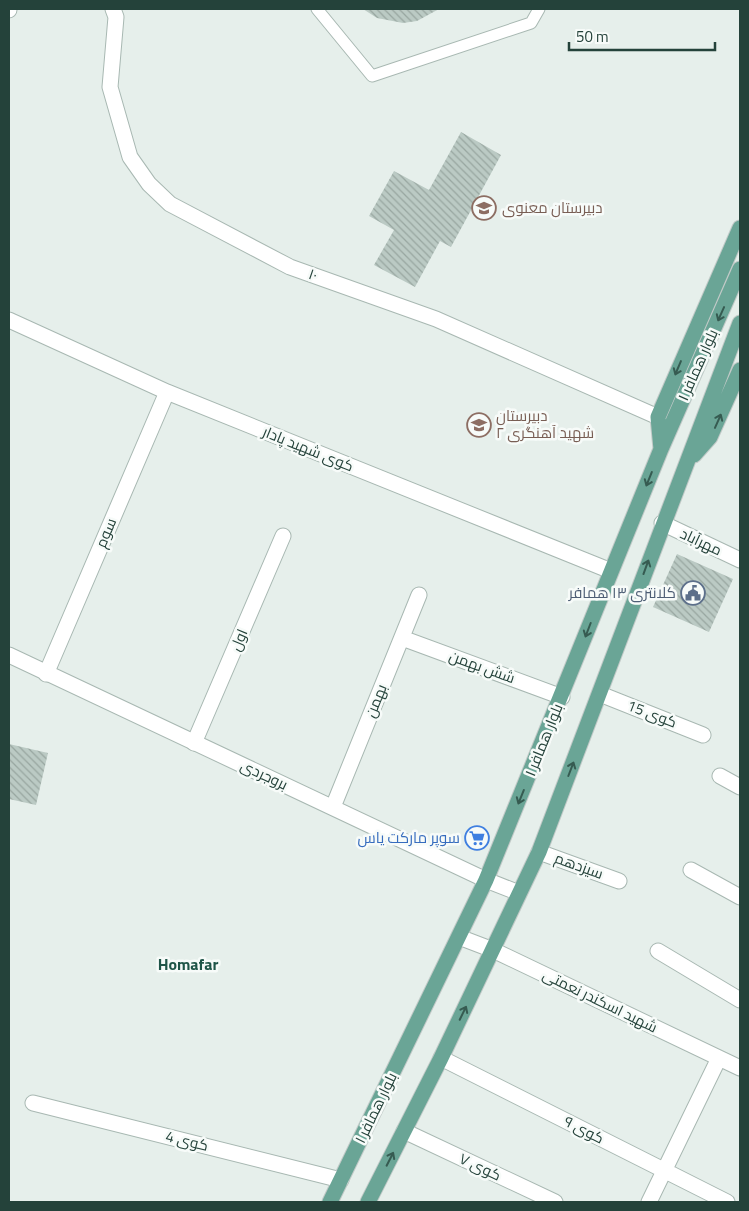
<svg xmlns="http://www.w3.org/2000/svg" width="749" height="1211" font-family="'Titillium Web',Cairo,sans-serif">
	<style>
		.building { fill: url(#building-back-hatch) }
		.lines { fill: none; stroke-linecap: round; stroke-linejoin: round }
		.service-casing { stroke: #a8b8b2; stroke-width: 13 }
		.minor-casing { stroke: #a8b8b2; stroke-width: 17 }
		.tertiary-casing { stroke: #a8b8b2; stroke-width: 17 }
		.primary-casing { stroke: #c2cac8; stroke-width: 17 }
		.service { stroke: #fff; stroke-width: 11 }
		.minor { stroke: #fff; stroke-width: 15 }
		.tertiary { stroke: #fff; stroke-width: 15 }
		.primary { stroke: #6aa596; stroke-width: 15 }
		.oneway { stroke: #365b51 }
		.labels { text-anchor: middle; stroke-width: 5; stroke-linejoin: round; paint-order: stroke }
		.education-label { font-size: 15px; fill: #785e54; stroke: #f7fbf9; text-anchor: start }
		.street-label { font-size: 15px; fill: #24423a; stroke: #f7fbf9 }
		.service-label { font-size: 15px; fill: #4e5e75; stroke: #f7fbf9; text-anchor: end }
		.shop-label { font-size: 15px; fill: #366cbe; stroke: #f7fbf9; text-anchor: end }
		.neighbourhood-label { font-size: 16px; font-weight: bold; fill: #1f5548; stroke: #f7fbf9 }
	</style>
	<defs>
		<pattern id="building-back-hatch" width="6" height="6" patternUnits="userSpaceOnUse" patternTransform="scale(1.25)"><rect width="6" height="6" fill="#bbcac4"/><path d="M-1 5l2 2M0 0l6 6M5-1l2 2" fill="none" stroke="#98a6a0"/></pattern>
	</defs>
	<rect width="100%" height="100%" fill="#e6efeb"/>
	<path class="building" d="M363,9H439L417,21L403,23L377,18Z
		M461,132L501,155L451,247L440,241L415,287L374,265L394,230L369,216L394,171L429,190Z
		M677,554L733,579L709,632L653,607Z
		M9,744L48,753L36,805L9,799Z"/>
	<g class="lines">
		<g class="service-casing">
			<path id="service" d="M317,9L372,76L531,23L539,9"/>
		</g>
		<g class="minor-casing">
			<path id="minor" d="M113,9L116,17L110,87L130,157L149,184L170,204L290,267L436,319L658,417
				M9,10V9
				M9,320L167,392L611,571
				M662,523L740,560
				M402,638L562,697
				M46,674L167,392
				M600,694L703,735
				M194,743L283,536
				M720,776L740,787
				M333,807L419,595
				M539,852L619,881
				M691,870L740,897
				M459,937L493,950L740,1068
				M658,951L740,1000
				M441,1058L727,1202
				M33,1103L341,1180
				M404,1131L555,1202
				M649,1202L719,1058"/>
		</g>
		<g class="tertiary-casing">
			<path id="tertiary" d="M9,655L486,880L519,893"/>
		</g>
		<g class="primary-casing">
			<path id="primary" d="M661,449L658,417L740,228
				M694,455L710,437L740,370
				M330,1202L486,880L661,449L740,269
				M368,1202L441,1058L539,852L740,323"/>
		</g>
		<use href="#service" class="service"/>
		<use href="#minor" class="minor"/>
		<use href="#tertiary" class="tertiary"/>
		<use href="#primary" class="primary"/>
	</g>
	<defs><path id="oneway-shaft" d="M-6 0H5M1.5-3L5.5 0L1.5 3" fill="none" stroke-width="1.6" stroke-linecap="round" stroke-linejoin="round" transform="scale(1.25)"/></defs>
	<g class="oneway">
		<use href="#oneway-shaft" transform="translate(721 314) rotate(114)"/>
		<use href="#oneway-shaft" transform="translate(678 368) rotate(113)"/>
		<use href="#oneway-shaft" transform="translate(718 421) rotate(-66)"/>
		<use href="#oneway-shaft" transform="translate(649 479) rotate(112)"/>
		<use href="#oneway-shaft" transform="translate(646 567) rotate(-70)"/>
		<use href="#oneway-shaft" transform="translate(588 630) rotate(111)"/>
		<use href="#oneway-shaft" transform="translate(571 769) rotate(-69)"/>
		<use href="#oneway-shaft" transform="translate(521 797) rotate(112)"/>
		<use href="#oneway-shaft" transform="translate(463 1013) rotate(-64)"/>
		<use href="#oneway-shaft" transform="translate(390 1159) rotate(-63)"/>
	</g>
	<defs>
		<g id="school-ring" transform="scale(1.25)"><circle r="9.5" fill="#f7fbf9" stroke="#8d6e63" stroke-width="1.5"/><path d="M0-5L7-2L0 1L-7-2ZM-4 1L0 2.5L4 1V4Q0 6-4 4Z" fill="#8d6e63"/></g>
		<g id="civic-ring" transform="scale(1.25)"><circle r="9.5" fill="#f7fbf9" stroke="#5c6f8a" stroke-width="1.5"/><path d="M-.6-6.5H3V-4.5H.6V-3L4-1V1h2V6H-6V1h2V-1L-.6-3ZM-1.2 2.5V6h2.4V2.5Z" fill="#5c6f8a"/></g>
		<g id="supermarket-ring" transform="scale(1.25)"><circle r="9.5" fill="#f7fbf9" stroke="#3f7fe0" stroke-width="1.5"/><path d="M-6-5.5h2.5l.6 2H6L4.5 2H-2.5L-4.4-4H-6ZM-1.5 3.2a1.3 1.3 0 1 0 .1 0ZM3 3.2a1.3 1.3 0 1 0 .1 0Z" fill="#3f7fe0"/></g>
	</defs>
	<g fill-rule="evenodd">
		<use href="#school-ring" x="484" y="208"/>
		<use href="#school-ring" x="479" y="425"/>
		<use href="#civic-ring" x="693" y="593"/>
		<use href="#supermarket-ring" x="477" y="838"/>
	</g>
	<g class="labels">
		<g class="education-label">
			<text x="502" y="213">دبیرستان معنوی</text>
			<text x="496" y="421">دبیرستان<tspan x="496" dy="17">شهید آهنگری ۲</tspan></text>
		</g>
		<g class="street-label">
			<text transform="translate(313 275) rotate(19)" y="5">۱۰</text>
			<text transform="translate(698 365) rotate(-66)" y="5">بلوار همافر ۱</text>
			<text transform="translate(308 449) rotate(22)" y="5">کوی شهید پادار</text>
			<text transform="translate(106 533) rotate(-67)" y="5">سوم</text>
			<text transform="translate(701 542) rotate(25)" y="5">مهرآباد</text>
			<text transform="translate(239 640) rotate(-67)" y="5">اول</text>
			<text transform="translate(482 667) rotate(20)" y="5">شش بهمن</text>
			<text transform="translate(376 701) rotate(-68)" y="5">بهمن</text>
			<text transform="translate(652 714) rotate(21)" y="5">کوی 15</text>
			<text transform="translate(544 740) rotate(-68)" y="5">بلوار همافر ۱</text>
			<text transform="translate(264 775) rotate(25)" y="5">بروجردی</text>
			<text transform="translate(579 866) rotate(20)" y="5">سیزدهم</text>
			<text transform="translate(600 1001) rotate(26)" y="5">شهید اسکندر نعمتی</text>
			<text transform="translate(376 1108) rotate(-64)" y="5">بلوار همافر ۱</text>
			<text transform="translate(584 1130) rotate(27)" y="5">کوی ۹</text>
			<text transform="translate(187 1141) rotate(14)" y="5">کوی 4</text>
			<text transform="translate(480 1167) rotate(25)" y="5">کوی ۷</text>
		</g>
		<g class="service-label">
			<text x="676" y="598">کلانتری ۱۳ همافر</text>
		</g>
		<g class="shop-label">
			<text x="460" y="843">سوپر مارکت یاس</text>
		</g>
		<g class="neighbourhood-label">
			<text x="188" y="970">Homafar</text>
		</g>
	</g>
	<rect width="749" height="1211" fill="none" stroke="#24423a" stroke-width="20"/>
	<path d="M569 42v8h146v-8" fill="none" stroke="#24423a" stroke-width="2.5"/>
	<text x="576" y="42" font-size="15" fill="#24423a" stroke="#f7fbf9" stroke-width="4" paint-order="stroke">50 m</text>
</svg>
